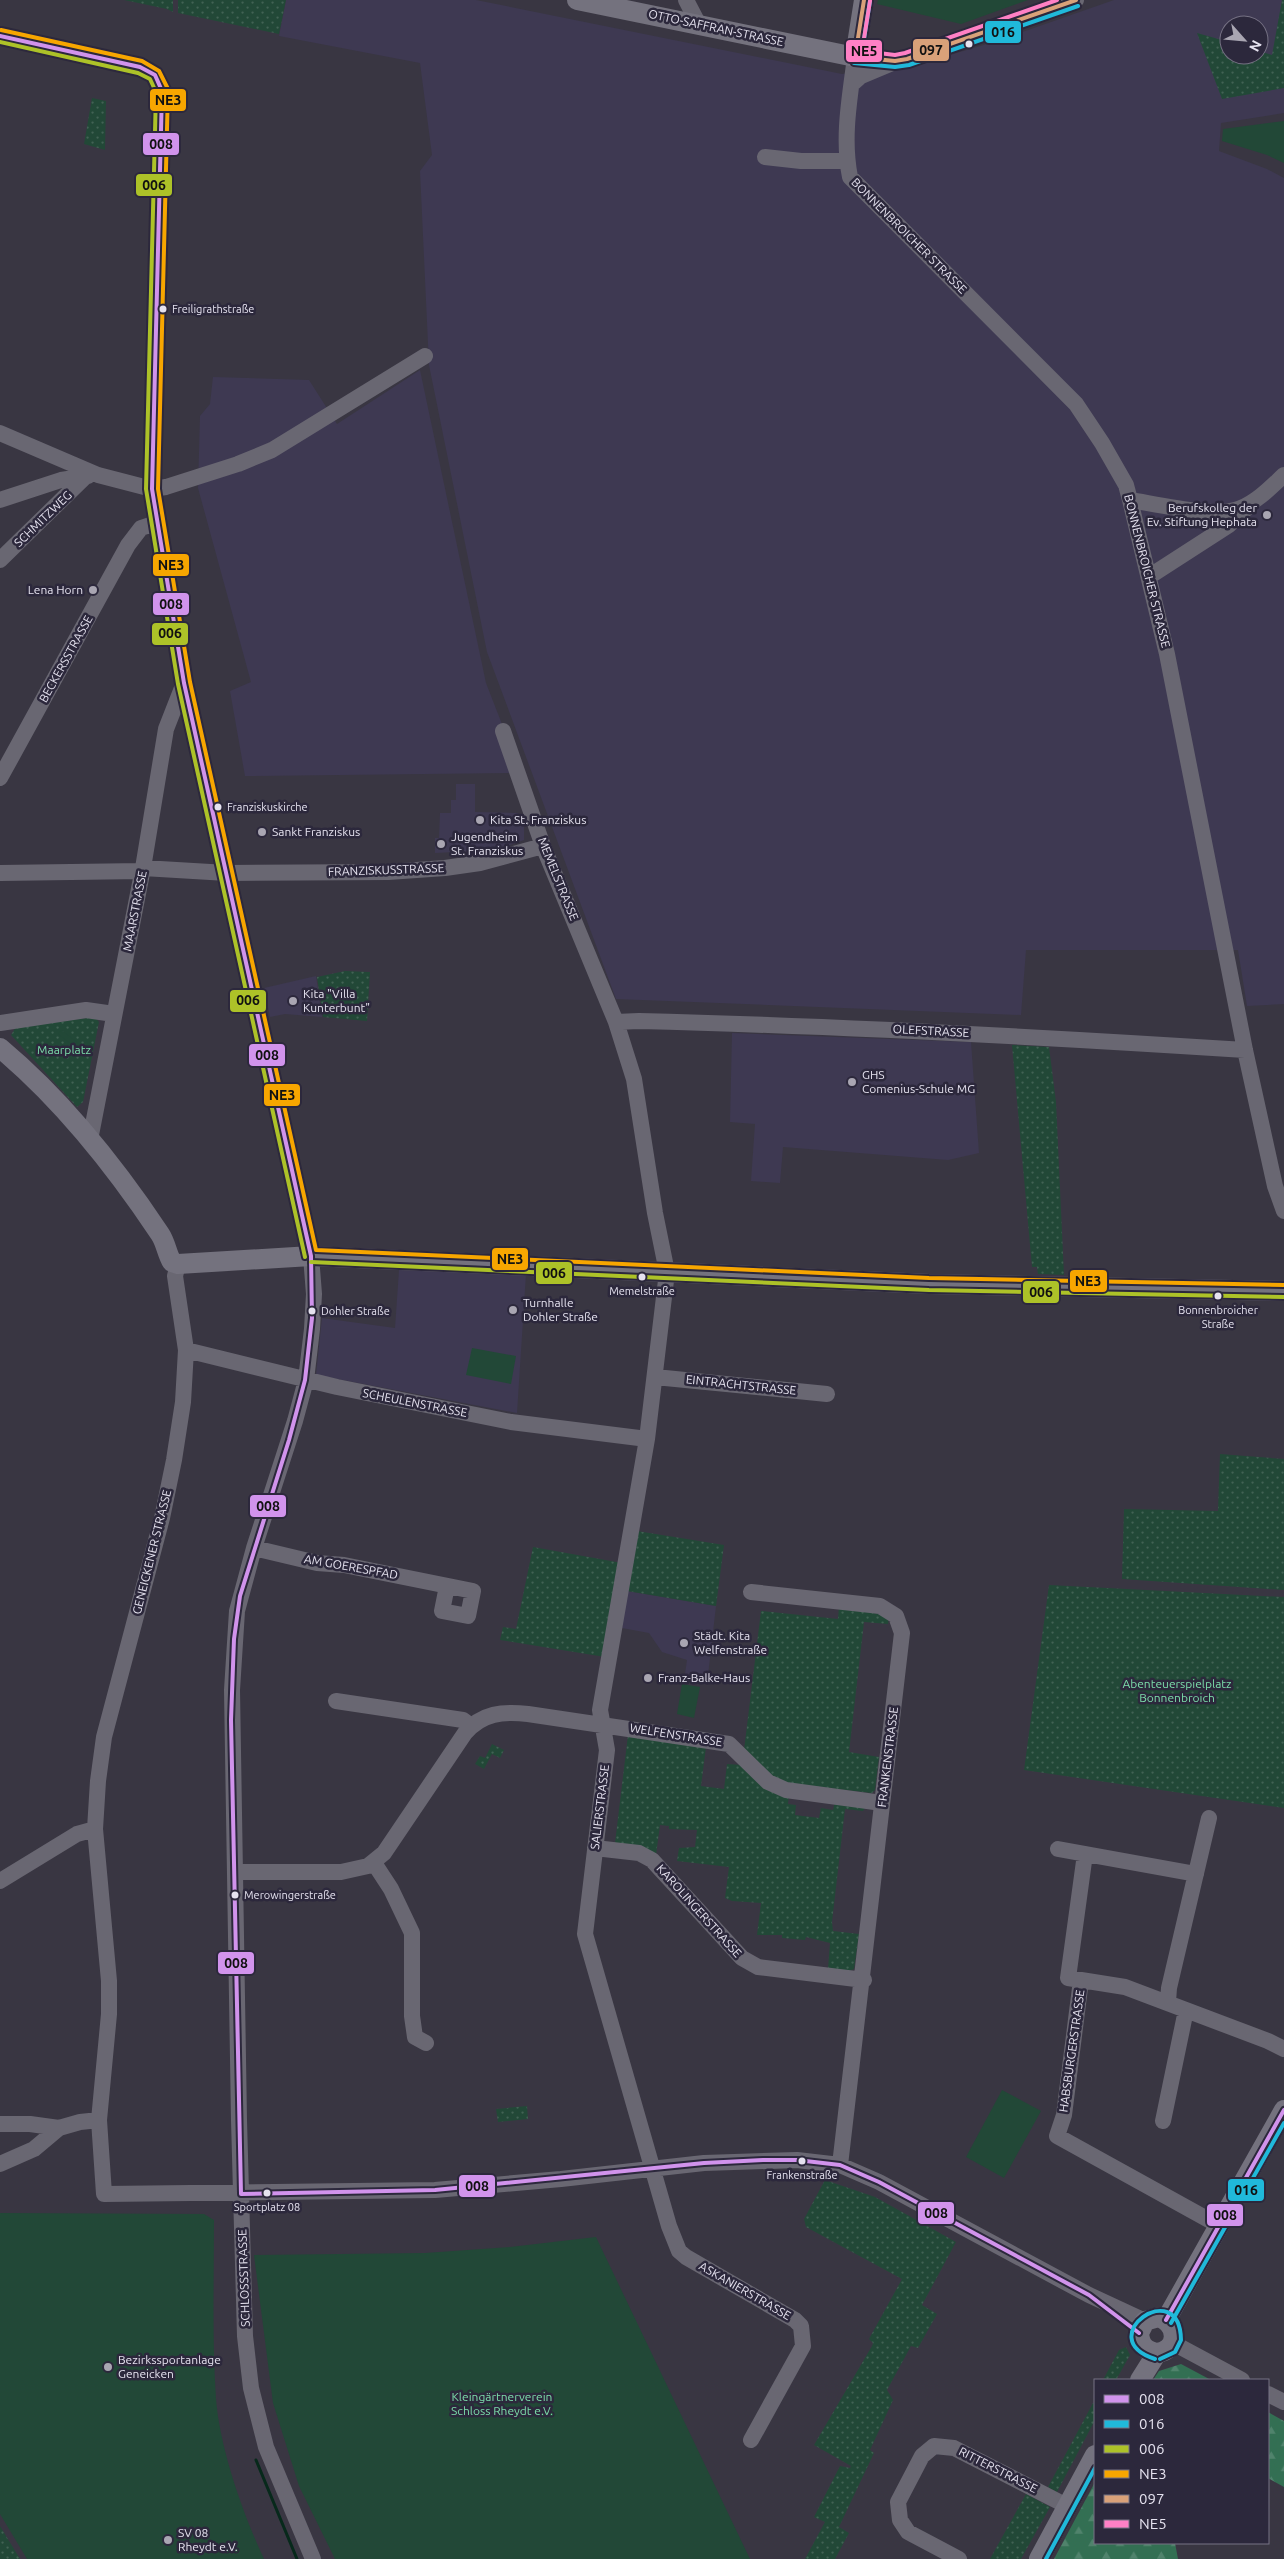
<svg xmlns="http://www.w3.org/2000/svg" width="1284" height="2559" font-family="Ubuntu,sans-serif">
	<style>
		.built { fill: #3e3952; fill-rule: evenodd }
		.grass { fill: url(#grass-dots) }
		.forest { fill: url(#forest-firs) }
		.garden { fill: #224837 }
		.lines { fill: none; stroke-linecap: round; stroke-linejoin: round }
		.stream { stroke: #07291b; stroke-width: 3 }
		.minor { stroke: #696772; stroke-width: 16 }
		.major { stroke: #74727e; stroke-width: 20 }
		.bus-1-casing { stroke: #2c283c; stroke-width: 8 }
		.bus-2-casing { stroke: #2c283c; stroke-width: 8 }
		.bus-3-casing { stroke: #2c283c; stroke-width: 8 }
		.bus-4-casing { stroke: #2c283c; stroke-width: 8 }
		.bus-5-casing { stroke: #2c283c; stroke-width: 8 }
		.bus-6-casing { stroke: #2c283c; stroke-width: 8 }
		.bus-1 { stroke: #d193ec; stroke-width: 4 }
		.bus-2 { stroke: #20b9da; stroke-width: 4 }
		.bus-3 { stroke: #adc228; stroke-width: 4 }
		.bus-4 { stroke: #f7a600; stroke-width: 4 }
		.bus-5 { stroke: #d9a179; stroke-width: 4 }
		.bus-6 { stroke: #ff80c5; stroke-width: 4 }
		.bus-dot { fill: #e5e2ef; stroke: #2c283c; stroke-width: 2 }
		.poi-dot { fill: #a9a6b2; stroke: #2c283c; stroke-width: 2 }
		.labels { text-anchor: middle; stroke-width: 5; stroke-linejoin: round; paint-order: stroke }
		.bus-label { font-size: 11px; fill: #e5e2ef; stroke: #2c283c; text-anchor: start }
		.street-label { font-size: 12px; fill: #e5e2ef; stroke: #2c283c }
		.poi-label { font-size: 12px; fill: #e5e2ef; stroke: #2c283c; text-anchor: start }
		.park-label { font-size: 12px; fill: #7cdeab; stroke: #2c283c }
		.line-badge { stroke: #2c283c; stroke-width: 2 }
		.pale-badge-label { font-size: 14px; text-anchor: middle; font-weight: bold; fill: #111 }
	</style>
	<defs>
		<pattern id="grass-dots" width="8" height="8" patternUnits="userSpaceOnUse" patternTransform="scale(1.25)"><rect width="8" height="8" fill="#224837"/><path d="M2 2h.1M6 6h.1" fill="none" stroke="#426254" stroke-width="1.8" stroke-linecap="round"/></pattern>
		<pattern id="forest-firs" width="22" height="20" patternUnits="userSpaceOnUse" patternTransform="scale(1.25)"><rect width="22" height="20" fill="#336f53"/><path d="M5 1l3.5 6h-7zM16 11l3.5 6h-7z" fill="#50836c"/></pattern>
	</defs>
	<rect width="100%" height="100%" fill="#393642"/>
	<path class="built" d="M286,0H476L842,74L926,62L994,42L1114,0H1284V113L1221,123L1219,151L1267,169L1284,178V1004L1247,1006L1238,950H1026L1021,1015L616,999L487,652L429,365L420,171L432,155L420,63L279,36ZM1229,25H1259V55H1229Z
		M420,370L486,683L521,773L245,776L230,691L251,682L198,488L200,416L210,404L213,377L309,380L337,424Z
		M456,784H475V812L518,813L524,827V840L496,850L435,853V838H439L440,813H451V800H456Z
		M316,976L322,1017L285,1014L270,1017L264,988Z
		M732,1033L971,1042L979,1153L948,1160L783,1147L780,1183L751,1181L755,1124L730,1122Z
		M399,1270L526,1274L517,1413L316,1375L322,1318L395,1328Z
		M627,1591L716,1606L707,1684L684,1681L687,1660L662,1652L649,1633L622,1628Z"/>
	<path class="grass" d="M124,0H173V12L167,9Z
		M178,0H286L279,34L178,13Z
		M1282,0H1284V88L1222,99L1197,33L1229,42V55H1259V51L1272,55Z
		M92,98L106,101L105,150L84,144Z
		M345,971L370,972L367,1021L323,1017L317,977Z
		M95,1017L99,1022L83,1102L77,1107L11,1035L16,1027Z
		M1012,1045L1049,1047L1056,1102L1064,1275L1038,1274L1037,1267H1032Z
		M1220,1454L1284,1459V1590L1122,1579L1124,1509L1218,1511Z
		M637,1531L724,1545L716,1606L627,1591Z
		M533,1547L622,1563L605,1657L500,1640L503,1627L516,1629Z
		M1049,1585L1284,1597V1808L1024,1770Z
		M839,1606L889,1616L888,1624L864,1622L849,1752L879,1757L875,1790L872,1793L791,1784L775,1780L744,1750L761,1611L838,1619Z
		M628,1735L706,1747L701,1786L724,1789L727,1764L742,1765L789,1794L788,1804L796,1805L795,1815L819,1818L821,1808L833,1810L835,1801L867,1805L863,1811L845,1809L832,1922L833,1931L859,1934L854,1969L849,1971L828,1969L830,1943L806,1937L805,1940L782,1938V1935H757L761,1903L732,1901L725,1898L729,1867L677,1861L679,1848L695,1847L697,1830L669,1829V1826L660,1825L656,1855L615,1843Z
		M492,1744L504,1750L500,1758L492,1754L484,1769L475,1764L480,1756L485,1758Z
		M527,2106L528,2119L498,2122L496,2109Z
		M825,2180L875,2197L956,2242L922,2305L937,2314L918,2348L911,2346L887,2390L893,2400L870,2450L874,2453L839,2527L849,2533L835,2559H805L825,2522L814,2517L840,2466L850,2468L851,2466L814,2445L872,2346L873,2343L869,2339L902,2279L806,2227L804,2219Z
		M1126,2347L1130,2355L1116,2380H1103L1119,2350Z
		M1093,2403H1095V2420L1057,2492L1048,2487Z
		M1026,2494L1050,2507L1021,2559H990Z
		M0,2526L20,2559H0Z"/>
	<path class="forest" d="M1181,2364L1211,2380H1153L1159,2371Z
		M1268,2412L1284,2421V2487L1268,2478Z
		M1095,2482V2543H1175L1178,2559H1054Z"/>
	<path class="garden" d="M878,0H1028L961,24L877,4Z
		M1284,121V163L1267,155L1222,141L1223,129Z
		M61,1030L77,1042L74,1046L58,1034Z
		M472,1348L516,1356L511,1384L466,1375Z
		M682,1684L700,1687L694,1718L677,1714Z
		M1002,2090L1041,2111L1004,2178L966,2157Z
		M0,2213L204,2214L214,2220C214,2279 212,2340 216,2399C220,2449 243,2514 264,2559H27L0,2514Z
		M596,2237L750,2559H335L299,2486L273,2403L254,2255L425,2253L510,2247Z"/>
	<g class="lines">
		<path class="stream" d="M256,2460L297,2559"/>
		<path class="minor" d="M686,0L699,25
			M1076,0L907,59L895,61L855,57C850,97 842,137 850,177L1076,404L1102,443L1126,485L1130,500L1167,654L1245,1050L1275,1186L1284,1211
			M0,36L140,67L155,75L162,91L152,489L156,523L184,683L311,1256L314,1294L312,1329L306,1380L295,1421L254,1548L237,1611L232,1690L239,2120L245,2336L251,2388L266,2447L313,2559
			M852,84L861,76L892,63
			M765,157L801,161H847
			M0,433L98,475L152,489L166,487L238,464L272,450L425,356
			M0,500L61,480L88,476
			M1130,500C1156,504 1219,519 1241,508C1258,501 1271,487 1284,475
			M0,560L85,477
			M1150,576L1229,525L1248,507
			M503,731L543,846L616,1022L634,1079L655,1213L667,1272L647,1439L600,1710L607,1750L585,1934L669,2226L679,2251L686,2257L795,2320L801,2326L803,2346L751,2440
			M0,778L128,545L141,528L156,523
			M143,868L227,873L388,872L445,868L480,863L543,846
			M0,873L142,871
			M616,1022L639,1021C841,1026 1043,1037 1245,1050
			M0,1023L86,1010L114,1014
			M90,1140L143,868L166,729L184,683
			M178,1264L175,1276L186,1350L183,1402L174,1460L162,1518L104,1737L98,1781L95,1829L109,1981V2014L99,2120L104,2194L435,2190L561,2179L704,2163L797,2160L840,2165L879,2182L1089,2295L1145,2321
			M186,1350L337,1387L511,1422L647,1439
			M655,1377L827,1394
			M254,1548L317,1563L344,1565L473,1591L468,1616L442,1611L447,1586
			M751,1592L880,1606L896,1616L902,1633L840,2165
			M336,1701L463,1720L471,1726
			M595,1848L639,1853L652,1860L742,1958L758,1967L864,1980
			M1058,1849L1196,1874
			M374,1863L391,1889L412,1933V2016L415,2037L426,2043
			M235,1872H341L368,1866L384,1853L465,1733C482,1713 503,1711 528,1714L729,1744L768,1782L786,1790L882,1803
			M0,1881L77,1834L95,1829
			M1081,1980L1068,1978L1085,1854
			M1168,2002L1169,1988L1209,1818
			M1163,2121L1186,2010
			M1,2124H30L59,2128L80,2122L99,2120
			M0,2164L34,2149L59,2128
			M1218,2225L1057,2136L1064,2115L1081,1980L1125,1987L1268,2041L1284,2049
			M1173,2343L1242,2380
			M1268,2394L1284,2402
			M959,2559L908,2532L900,2520L898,2502L922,2456L934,2446L954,2448L1067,2506"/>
		<path class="major" d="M577,0L855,57L864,0
			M0,1048C61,1099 116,1168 160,1234C166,1243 167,1254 172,1262L178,1264L311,1256L929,1284L1284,1291
			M1166,2320L1284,2110
			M1140,2380L1157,2353C1179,2350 1179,2325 1159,2317L1145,2321L1139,2333C1140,2345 1145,2351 1157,2353
			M1039,2559L1095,2455"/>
		<g class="bus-1-casing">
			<path id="bus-1" d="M0,36L140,67L155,75L162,91L152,489L184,683L311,1256L312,1318L305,1380L289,1440L240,1596L234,1639L231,1720L241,2194
				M241,2194L435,2190L704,2163L763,2160H797L840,2165L879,2182L1089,2295L1139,2333
				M1166,2320L1284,2110"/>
		</g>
		<g class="bus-2-casing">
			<path id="bus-2" d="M861,58L870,1
				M854,63L895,67L909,65L1078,6
				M1171,2323L1284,2123
				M1155,2359C1090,2338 1180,2274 1181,2340L1175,2352L1160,2359
				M1046,2559L1095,2468"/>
		</g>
		<g class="bus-3-casing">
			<path id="bus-3" d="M0,42L138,73L150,79L156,92L146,489L178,684L305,1257
				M311,1262L929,1290L1284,1297"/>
		</g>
		<g class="bus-4-casing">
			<path id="bus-4" d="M1,30L142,61L159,71L168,89L158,489L190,682L316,1250L929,1278L1284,1285"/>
		</g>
		<g class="bus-5-casing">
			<path id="bus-5" d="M855,57L895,61L907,59L1076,0
				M855,57L864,0"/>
		</g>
		<g class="bus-6-casing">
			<path id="bus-6" d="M870,1L862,51L895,55L905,53L1057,0"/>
		</g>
		<use href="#bus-1" class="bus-1"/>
		<use href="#bus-2" class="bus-2"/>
		<use href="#bus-3" class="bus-3"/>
		<use href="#bus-4" class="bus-4"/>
		<use href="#bus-5" class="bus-5"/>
		<use href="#bus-6" class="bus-6"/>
	</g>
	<g class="bus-dot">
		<circle cx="969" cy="44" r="4.5"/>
		<circle cx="163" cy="309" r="4.5"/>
		<circle cx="218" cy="807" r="4.5"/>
		<circle cx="642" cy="1277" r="4.5"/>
		<circle cx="1218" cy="1296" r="4.5"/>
		<circle cx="312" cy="1311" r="4.5"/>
		<circle cx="235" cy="1895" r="4.5"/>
		<circle cx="802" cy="2161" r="4.5"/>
		<circle cx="267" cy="2193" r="4.5"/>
	</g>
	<g class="poi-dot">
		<circle cx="1267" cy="515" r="5"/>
		<circle cx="93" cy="590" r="5"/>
		<circle cx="480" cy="820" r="5"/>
		<circle cx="262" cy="832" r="5"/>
		<circle cx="441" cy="844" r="5"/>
		<circle cx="293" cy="1001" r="5"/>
		<circle cx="852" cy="1082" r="5"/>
		<circle cx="513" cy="1310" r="5"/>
		<circle cx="684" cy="1643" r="5"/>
		<circle cx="648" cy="1678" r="5"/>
		<circle cx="108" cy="2367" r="5"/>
		<circle cx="168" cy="2540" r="5"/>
	</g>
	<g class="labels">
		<g class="bus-label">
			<text x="172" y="313">Freiligrathstraße</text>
			<text x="227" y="811">Franziskuskirche</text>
			<text x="642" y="1295" text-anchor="middle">Memelstraße</text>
			<text x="1218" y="1314" text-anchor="middle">Bonnenbroicher<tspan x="1218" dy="14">Straße</tspan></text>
			<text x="321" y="1315">Dohler Straße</text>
			<text x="244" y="1899">Merowingerstraße</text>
			<text x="802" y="2179" text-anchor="middle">Frankenstraße</text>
			<text x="267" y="2211" text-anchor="middle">Sportplatz 08</text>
		</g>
		<g class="street-label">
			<text transform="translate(716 28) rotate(12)" y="4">OTTO-SAFFRAN-STRASSE</text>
			<text transform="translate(909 236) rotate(45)" y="4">BONNENBROICHER STRASSE</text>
			<text transform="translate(43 519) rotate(-44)" y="4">SCHMITZWEG</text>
			<text transform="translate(1147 571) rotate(76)" y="4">BONNENBROICHER STRASSE</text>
			<text transform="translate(66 659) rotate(-61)" y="4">BECKERSSTRASSE</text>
			<text transform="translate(386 870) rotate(-2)" y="4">FRANZISKUSSTRASSE</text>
			<text transform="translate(558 879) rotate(68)" y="4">MEMELSTRASSE</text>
			<text transform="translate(135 911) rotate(-79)" y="4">MAARSTRASSE</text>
			<text transform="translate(931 1031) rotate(3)" y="4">OLEFSTRASSE</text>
			<text transform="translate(741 1385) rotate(6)" y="4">EINTRACHTSTRASSE</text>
			<text transform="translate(415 1403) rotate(11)" y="4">SCHEULENSTRASSE</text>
			<text transform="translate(152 1552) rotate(-76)" y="4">GENEICKENER STRASSE</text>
			<text transform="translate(351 1567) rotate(10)" y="4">AM GOERESPFAD</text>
			<text transform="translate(676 1735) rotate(9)" y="4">WELFENSTRASSE</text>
			<text transform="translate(888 1757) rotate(-83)" y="4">FRANKENSTRASSE</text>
			<text transform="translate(600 1807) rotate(-83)" y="4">SALIERSTRASSE</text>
			<text transform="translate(699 1911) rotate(48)" y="4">KAROLINGERSTRASSE</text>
			<text transform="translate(1072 2051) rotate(-82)" y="4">HABSBURGERSTRASSE</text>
			<text transform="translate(244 2278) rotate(-92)" y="4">SCHLOSSSTRASSE</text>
			<text transform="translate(745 2291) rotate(30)" y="4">ASKANIERSTRASSE</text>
			<text transform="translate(998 2470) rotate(27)" y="4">RITTERSTRASSE</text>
		</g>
		<g class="poi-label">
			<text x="1257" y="512" text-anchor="end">Berufskolleg der<tspan x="1257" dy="14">Ev. Stiftung Hephata</tspan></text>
			<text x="83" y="594" text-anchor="end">Lena Horn</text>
			<text x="490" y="824">Kita St. Franziskus</text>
			<text x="272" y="836">Sankt Franziskus</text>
			<text x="451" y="841">Jugendheim<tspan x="451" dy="14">St. Franziskus</tspan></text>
			<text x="303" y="998">Kita "Villa<tspan x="303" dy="14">Kunterbunt"</tspan></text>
			<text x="862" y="1079">GHS<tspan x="862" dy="14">Comenius-Schule MG</tspan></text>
			<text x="523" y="1307">Turnhalle<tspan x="523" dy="14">Dohler Straße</tspan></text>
			<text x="694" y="1640">Städt. Kita<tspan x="694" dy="14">Welfenstraße</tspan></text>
			<text x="658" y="1682">Franz-Balke-Haus</text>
			<text x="118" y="2364">Bezirkssportanlage<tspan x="118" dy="14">Geneicken</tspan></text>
			<text x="178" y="2537">SV 08<tspan x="178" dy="14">Rheydt e.V.</tspan></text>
		</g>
		<g class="park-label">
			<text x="64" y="1054">Maarplatz</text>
			<text x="1177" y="1688">Abenteuerspielplatz<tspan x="1177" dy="14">Bonnenbroich</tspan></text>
			<text x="502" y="2401">Kleingärtnerverein<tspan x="502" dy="14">Schloss Rheydt e.V.</tspan></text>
		</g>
	</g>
	<g class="line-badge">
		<rect x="984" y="20" width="38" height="24" rx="5" fill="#20b9da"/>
		<rect x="912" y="38" width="38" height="24" rx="5" fill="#d9a179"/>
		<rect x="845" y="39" width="38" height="24" rx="5" fill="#ff80c5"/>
		<rect x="149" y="88" width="38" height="24" rx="5" fill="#f7a600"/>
		<rect x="142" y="132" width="38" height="24" rx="5" fill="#d193ec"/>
		<rect x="135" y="173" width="38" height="24" rx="5" fill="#adc228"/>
		<rect x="152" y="553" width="38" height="24" rx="5" fill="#f7a600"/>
		<rect x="152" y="592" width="38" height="24" rx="5" fill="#d193ec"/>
		<rect x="151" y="622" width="38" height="24" rx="5" fill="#adc228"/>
		<rect x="229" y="989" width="38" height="24" rx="5" fill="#adc228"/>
		<rect x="248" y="1043" width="38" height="24" rx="5" fill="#d193ec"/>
		<rect x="263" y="1083" width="38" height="24" rx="5" fill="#f7a600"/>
		<rect x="491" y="1247" width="38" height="24" rx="5" fill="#f7a600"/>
		<rect x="535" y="1261" width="38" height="24" rx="5" fill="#adc228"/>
		<rect x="1069" y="1269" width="39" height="24" rx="5" fill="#f7a600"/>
		<rect x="1022" y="1280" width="38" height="24" rx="5" fill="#adc228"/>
		<rect x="249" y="1494" width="38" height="24" rx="5" fill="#d193ec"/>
		<rect x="217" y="1951" width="38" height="24" rx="5" fill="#d193ec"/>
		<rect x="458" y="2174" width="38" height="24" rx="5" fill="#d193ec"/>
		<rect x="1227" y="2178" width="38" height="24" rx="5" fill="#20b9da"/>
		<rect x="917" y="2201" width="38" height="24" rx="5" fill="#d193ec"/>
		<rect x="1206" y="2203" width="38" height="24" rx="5" fill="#d193ec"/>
	</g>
	<g class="pale-badge-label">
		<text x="1003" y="37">016</text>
		<text x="931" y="55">097</text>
		<text x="864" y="56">NE5</text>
		<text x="168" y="105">NE3</text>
		<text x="161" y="149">008</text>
		<text x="154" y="190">006</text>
		<text x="171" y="570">NE3</text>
		<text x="171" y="609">008</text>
		<text x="170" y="638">006</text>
		<text x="248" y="1005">006</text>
		<text x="267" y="1060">008</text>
		<text x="282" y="1100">NE3</text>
		<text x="510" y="1264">NE3</text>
		<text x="554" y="1278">006</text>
		<text x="1088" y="1286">NE3</text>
		<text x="1041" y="1297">006</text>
		<text x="268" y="1511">008</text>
		<text x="236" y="1968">008</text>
		<text x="477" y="2191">008</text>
		<text x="1246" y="2195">016</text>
		<text x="936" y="2218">008</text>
		<text x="1225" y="2220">008</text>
	</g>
	<rect x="1094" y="2379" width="175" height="165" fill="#2c283c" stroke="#767284"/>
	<rect x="1104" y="2395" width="25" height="8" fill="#d193ec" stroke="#767284"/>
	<text x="1139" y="2404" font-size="15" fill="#e5e2ef">008</text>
	<rect x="1104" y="2420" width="25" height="8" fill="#20b9da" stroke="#767284"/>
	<text x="1139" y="2429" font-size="15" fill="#e5e2ef">016</text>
	<rect x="1104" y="2445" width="25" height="8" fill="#adc228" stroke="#767284"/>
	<text x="1139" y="2454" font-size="15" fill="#e5e2ef">006</text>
	<rect x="1104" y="2470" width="25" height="8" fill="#f7a600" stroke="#767284"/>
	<text x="1139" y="2479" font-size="15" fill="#e5e2ef">NE3</text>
	<rect x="1104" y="2495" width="25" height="8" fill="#d9a179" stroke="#767284"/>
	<text x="1139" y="2504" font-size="15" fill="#e5e2ef">097</text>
	<rect x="1104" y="2520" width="25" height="8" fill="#ff80c5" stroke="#767284"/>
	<text x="1139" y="2529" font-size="15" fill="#e5e2ef">NE5</text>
	<g transform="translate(1244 40) rotate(117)"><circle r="24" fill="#2c283c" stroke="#767284"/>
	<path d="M0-4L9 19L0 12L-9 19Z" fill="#a9a6b2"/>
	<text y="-8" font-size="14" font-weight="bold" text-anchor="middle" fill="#e5e2ef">N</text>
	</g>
</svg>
